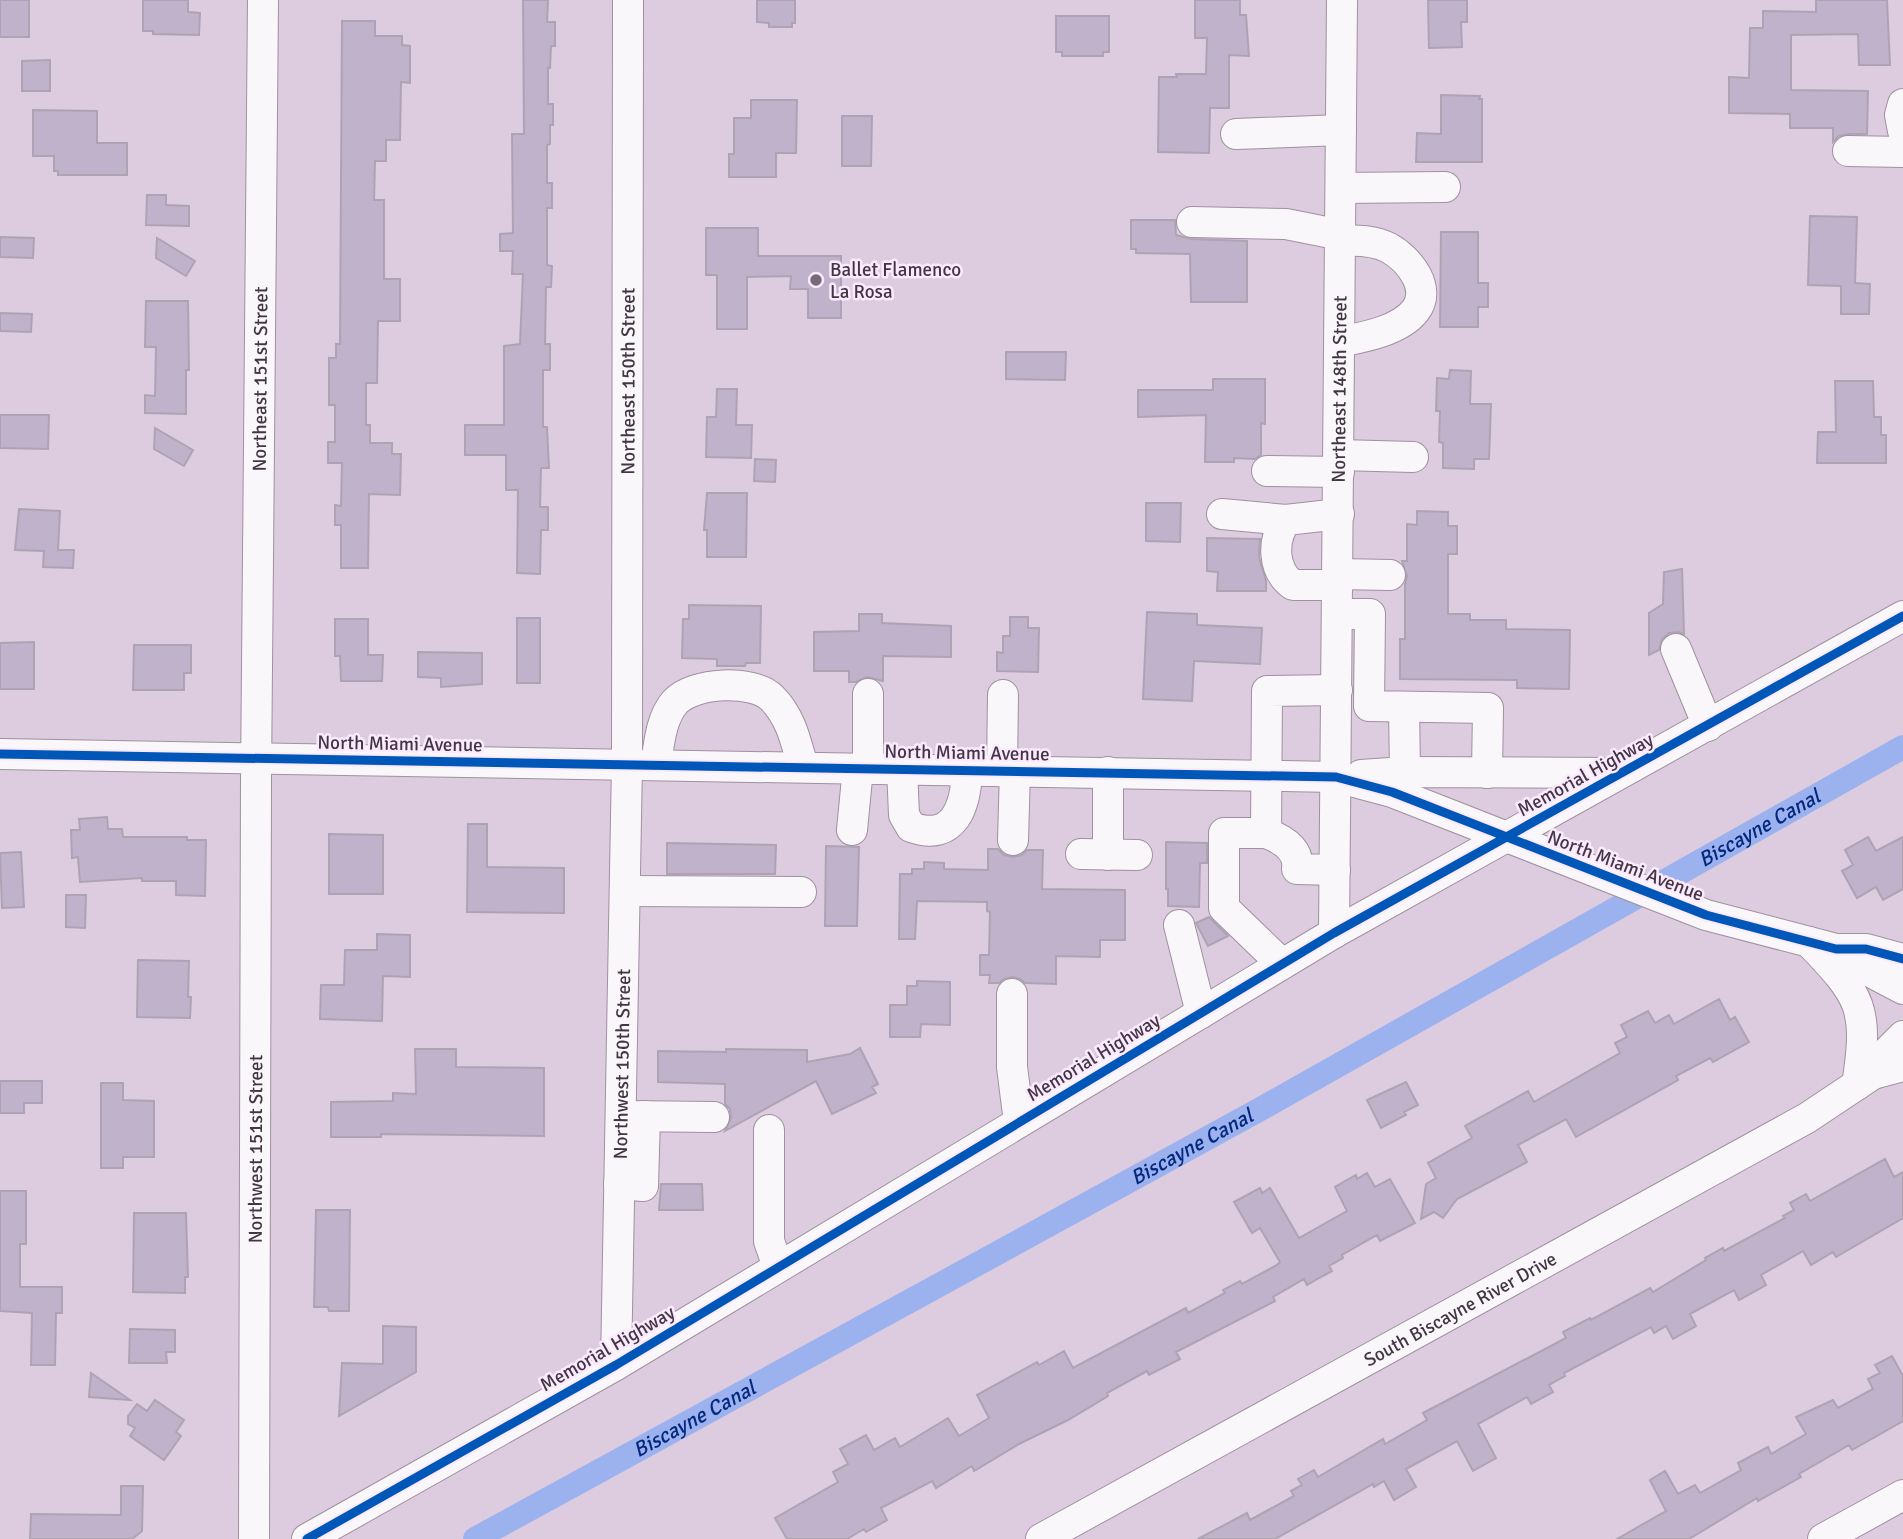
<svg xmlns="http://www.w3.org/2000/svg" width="1903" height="1539" font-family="Signika,sans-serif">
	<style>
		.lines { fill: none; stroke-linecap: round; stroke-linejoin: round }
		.canal { stroke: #9cb2ee; stroke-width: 24 }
		.building { fill: #c1b2cb; stroke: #aea3b3; stroke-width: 2 }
		.minor-casing { stroke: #9f91a0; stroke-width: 32 }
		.minor { stroke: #faf7fa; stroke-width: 30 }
		.cycleway-casing { stroke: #fbeafd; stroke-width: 13 }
		.cycleway { stroke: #0057b8; stroke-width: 9 }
		.poi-dot { fill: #796a7a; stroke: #fbeafd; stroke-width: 2.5 }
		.labels { text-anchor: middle; stroke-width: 5; stroke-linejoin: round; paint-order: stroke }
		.poi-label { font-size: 19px; fill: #433644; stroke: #fbeafd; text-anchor: start }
		.street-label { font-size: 19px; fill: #433644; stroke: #fbeafd }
		.water-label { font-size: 21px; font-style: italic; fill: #05287f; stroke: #fbeafd }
	</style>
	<rect width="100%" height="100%" fill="#ddcbdf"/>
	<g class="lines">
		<path class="canal" id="s1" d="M475,1539L1257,1111L1903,747"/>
	</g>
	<path class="building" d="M0,0H29V37H0Z
		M143,0H188V12L200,13L199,35L153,34V31H143Z
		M523,0H548L547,22H555V46H551L550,68H548V104H553V125H550V144L547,145V183H552V208H547V265L552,266L551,287H546L545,344H550V370H543V427H547L549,468H541L540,507H548V530H541L540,574L517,573L518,490H506V455H465V425H504V346L520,344L523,274H512L513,251H500V234L513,233L512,134H524Z
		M757,0H795V23H792V27H769V23L757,22Z
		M1195,0H1240V15H1246L1249,56L1229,55V108H1210L1209,153L1158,152L1159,77H1177L1176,74H1206L1207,38H1195Z
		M1428,0H1467V22H1461L1462,47L1429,48Z
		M1816,0H1887L1890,65H1859L1858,34L1791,35V90L1868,91L1867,134H1848L1839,136L1833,142V128H1790V114L1729,113V77L1749,78L1750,28H1763V11L1816,12Z
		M1056,16H1109V52H1103V56H1062V52H1056Z
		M342,21H375V36H402V45L410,46V83L401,82L400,140H386V161H375L374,200H384V279H400V321H378L377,383H366V425H370V443H392V454H401L400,495L369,494L368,568H341V525H335V505L341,506L342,463H328V442H335V405H329V358H336V344H340Z
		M50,60V91H22V61Z
		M1441,95L1480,96L1479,99H1482V162H1416L1417,133L1441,134Z
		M751,100H797L796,153H776V177H729V154H734V118H751Z
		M33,110L97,111V143H127V175H58V171H54V156H33Z
		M842,116H872L871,166H842Z
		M147,195H166V205L189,206V226L146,225Z
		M1810,216L1857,217L1855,283L1870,284L1869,314H1841V286L1808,285Z
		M1131,220H1175L1176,235L1191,239L1247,241V302H1191L1190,254L1136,253V249H1131Z
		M706,228H758V256H841V318H808V289H790L791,276L747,277V329H717V275H706Z
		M1441,232H1478V283H1488V307H1478V327H1440Z
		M0,237L34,238L33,258L0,257Z
		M157,238L195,261L186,276L156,258Z
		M146,301H188L189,370H186V414L145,413V395L155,396L156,347H145Z
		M0,313L32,314L31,332L0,331Z
		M1006,352H1066L1065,380L1006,379Z
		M1450,370L1471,371L1470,404H1491L1489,459H1474V469L1443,468V443L1439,442L1440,411H1436L1437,378L1449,379Z
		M1213,379H1265V424L1261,423V455L1255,459L1234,458V462H1205L1206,415L1138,417V390H1213Z
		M1835,381H1873L1874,417H1881V435H1886V463H1817L1818,432H1836Z
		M717,389H737L736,425H752L751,458L706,457L707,417H716Z
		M0,415H49L48,449L0,448Z
		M155,428L193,450L184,466L154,449Z
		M755,459L776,460L775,482L754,481Z
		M707,493H747L746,557H707V530H704Z
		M1146,503H1181L1180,542L1146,541Z
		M19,509L60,511L58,550H74L73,568L43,567L44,551L15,550Z
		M1417,511L1448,512V526H1457V554H1448V614H1470V620H1506V629L1570,630L1569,689L1517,688V680L1400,679V639H1405V584L1407,576L1402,561H1407V524L1417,525Z
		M1207,538L1260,539L1259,557L1266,581V591H1217L1218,572L1207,571Z
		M1682,569L1684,634L1678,632L1669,633L1662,639L1659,650L1649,655V613L1663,604L1664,572Z
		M689,605L761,606L760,663H746L745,666H717V659L682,658L683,619H689Z
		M1147,612L1197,614V625L1262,628L1260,664L1194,661L1192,701L1143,699Z
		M859,614H882V623L951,626V657L883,656V681L867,677L856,682H849V671H814V632L859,631Z
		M1010,617H1028V628H1039L1038,672L997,671V652L1003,653V636H1010Z
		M517,618H540V683H517Z
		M335,619H368V655H383L382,681H341L340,656H335Z
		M34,642V689H0V643Z
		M134,645H191V673H184V690H133Z
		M418,652L482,653V684L441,687V678L418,677Z
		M107,817L108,829H122L123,837H187V840H206L205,896L176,895V881H142V878L80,882L78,857L72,858L71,830H80L79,819Z
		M468,824H487V867L564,868V913L467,912Z
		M329,834L383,835V894H329Z
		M1868,837L1876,851L1903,837V889L1883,900L1876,887L1857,898L1842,871L1853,865L1845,850Z
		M1166,842L1207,843V863H1200L1199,907L1168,906V889H1166Z
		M667,843L776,845L775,874H667Z
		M826,846L859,847L857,926H825Z
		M988,849H998L1004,855L1013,857L1022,855L1027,850H1043L1042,889L1125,890V940H1100V957L1056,956V984L1025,983L1020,979L1013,977L1004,979L999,983H989L990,975H980V955H989L990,912L987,911V902L917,901L915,939H899L900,874H912V869H924V862L944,863V869L988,870Z
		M21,852L24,907L2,908L0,853Z
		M66,895H86L85,928L66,927Z
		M1209,917L1228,936L1208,946L1196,923Z
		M377,934L410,935V977L383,976L382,1021L320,1019L321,985H344L345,950H377Z
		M138,960L189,961L188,997H191L190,1018L137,1017Z
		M917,981L950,982V1025L921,1024L920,1037H890V1005H907V986H917Z
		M1719,999L1730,1020L1735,1017L1749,1042L1713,1062L1710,1058L1676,1076L1678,1080L1576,1137L1566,1119L1518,1145L1527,1162L1457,1199L1443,1218L1434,1212L1421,1219L1426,1184L1436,1178L1428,1163L1472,1138L1465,1126L1528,1091L1534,1102L1620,1053L1615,1043L1627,1037L1621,1025L1648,1011L1655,1023L1669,1015L1674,1024Z
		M860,1048L878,1084L872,1087L876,1093L832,1114L816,1081L725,1131L731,1118L730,1109L725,1104V1084L658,1082V1051L726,1052V1049L807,1050V1062L850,1054Z
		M415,1049H456V1067L544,1068V1136L381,1134V1137H331V1102L393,1101V1093L416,1094Z
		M0,1081H42V1103H24V1113H0Z
		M1406,1082L1418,1105L1404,1112L1406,1115L1381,1128L1367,1100Z
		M101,1083H123V1100L154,1101V1157H123V1168H101Z
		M1885,1159L1894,1177L1903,1172V1218L1836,1257L1833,1252L1811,1265L1803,1251L1761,1275L1766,1285L1739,1300L1734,1290L1690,1314L1696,1326L1673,1339L1666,1326L1654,1333L1651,1327L1564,1373L1565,1376L1549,1385L1553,1392L1531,1404L1527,1397L1478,1424L1496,1458L1473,1471L1457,1441L1406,1469L1416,1487L1394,1500L1384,1481L1374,1487L1373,1484L1275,1539H1198L1247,1513L1250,1520L1294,1496L1291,1491L1302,1485L1298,1479L1314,1470L1318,1477L1383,1439L1385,1444L1427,1420L1423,1413L1566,1338L1563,1332L1590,1318L1591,1320L1650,1288L1653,1292L1706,1260L1705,1258L1723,1248L1724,1251L1785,1218L1783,1216L1794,1210L1790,1203L1806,1194L1810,1201Z
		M1367,1173L1375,1187L1390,1179L1415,1223L1380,1241L1377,1235L1342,1255L1343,1258L1329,1266L1332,1271L1319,1278L1307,1285L1304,1279L1273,1297L1275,1301L1176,1352L1180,1359L1149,1375L1147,1371L1107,1393L1108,1396L1068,1420L1019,1444L974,1471L972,1466L936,1488L932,1481L881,1508L887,1520L866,1532L864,1529L847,1539H787L775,1518L838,1482L833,1472L848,1464L840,1449L866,1435L874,1450L895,1438L900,1447L948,1418L959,1436L989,1418L977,1395L1037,1362L1039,1365L1064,1351L1073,1368L1186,1308L1188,1313L1225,1293L1223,1290L1240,1281L1242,1284L1277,1265L1280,1262L1260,1228L1252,1233L1234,1202L1260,1188L1262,1193L1270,1188L1299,1238L1347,1211L1335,1187L1356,1175L1357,1179Z
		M661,1184H702L703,1210H659Z
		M0,1191H26V1244H20V1287H62V1313H56L55,1365H31L32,1313L0,1311Z
		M316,1210H350L349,1311H329L328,1307H314Z
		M134,1213H186L188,1277H185V1293L133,1292Z
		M383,1326L416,1327V1372L339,1416L342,1363L383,1364Z
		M130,1329L175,1330V1352H166L167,1363H129Z
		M1892,1356L1903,1376V1421L1852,1450L1849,1445L1799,1474L1801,1477L1758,1501L1757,1498L1689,1539H1617L1666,1511L1650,1480L1665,1471L1678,1494L1695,1485L1700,1493L1741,1470L1738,1463L1768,1447L1771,1454L1806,1434L1796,1417L1833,1400L1838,1408L1873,1389L1868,1379L1880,1373L1875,1365Z
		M91,1373L130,1400L89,1397Z
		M155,1400L184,1420L176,1432L181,1436L164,1460L130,1436L135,1428L128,1424V1416L137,1404L147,1411Z
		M121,1486H143L142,1531L132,1539H30L31,1514L121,1515Z"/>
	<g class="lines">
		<g class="minor-casing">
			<g id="minor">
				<path d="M1903,104L1900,115L1903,131"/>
				<path d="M1236,134L1341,130"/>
				<path d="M1848,151L1903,152"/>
				<path d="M1341,188L1445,187"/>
				<path d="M1192,222L1286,224L1341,235"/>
				<path d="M1340,342C1364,337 1399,331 1415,311C1433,289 1409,259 1389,248C1374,240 1357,240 1341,241"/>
				<path d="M1339,455L1413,457"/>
				<path d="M1267,471L1339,472"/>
				<path d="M1222,514L1286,520"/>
				<path d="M1338,574L1390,575"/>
				<path d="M1338,585H1293C1272,570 1272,540 1286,520L1339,514"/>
				<path d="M1338,614H1370L1369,706L1488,708L1487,773"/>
				<path d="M1676,649L1708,726"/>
				<path d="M868,694V768"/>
				<path d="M1404,707L1405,772"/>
				<path d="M0,754L1336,777L1392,792L1706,915L1836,949H1866L1903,959"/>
				<path d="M656,764C659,744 661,718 675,702C694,682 752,679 772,698C791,717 796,742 803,767"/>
				<path d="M902,768L904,815L911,827C955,843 966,805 967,770"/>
				<path d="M1002,770L1003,695"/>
				<path d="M1361,775L1405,772L1619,773"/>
				<path d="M852,830L858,768"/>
				<path d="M1266,833C1282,839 1300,849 1297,869L1335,870"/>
				<path d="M1013,840L1015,770"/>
				<path d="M1081,854L1137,855"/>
				<path d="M1108,855V772"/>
				<path d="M625,891L801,892"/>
				<path d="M1179,925L1201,1013"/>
				<path id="s2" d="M1334,933L1342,0"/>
				<path d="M1809,942C1862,997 1869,1008 1857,1085"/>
				<path d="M1839,951L1861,967L1903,989"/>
				<path d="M1282,964L1224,908V833H1266L1267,691L1337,690"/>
				<path d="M1012,994V1067L1019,1122"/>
				<path d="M1873,1074L1889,1050L1903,1036"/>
				<path d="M624,1116L714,1117"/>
				<path d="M769,1130V1241L778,1267"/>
				<path d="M619,1184L643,1186L645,1116"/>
				<path id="s3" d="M616,1365L627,763L628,0"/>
				<path id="s4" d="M254,1539L256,779L263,0"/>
				<path d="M307,1539L616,1365L1334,933L1903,616"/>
				<path id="s5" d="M1041,1539L1807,1118L1873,1074L1903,1066"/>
				<path d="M1823,1539L1903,1495"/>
			</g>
		</g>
		<use href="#minor" class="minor"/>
		<g class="cycleway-casing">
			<path id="cycleway" d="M0,754L1336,777L1392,792L1706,915L1836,949H1866L1903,959
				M307,1539L616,1365L1334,933L1903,616"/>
		</g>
		<use href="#cycleway" class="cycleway"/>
	</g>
	<circle class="poi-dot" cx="816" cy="280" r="7"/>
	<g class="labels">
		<g class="poi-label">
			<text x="830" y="276">Ballet Flamenco<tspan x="830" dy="22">La Rosa</tspan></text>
		</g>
		<g class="street-label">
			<text dy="7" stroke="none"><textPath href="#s4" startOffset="1160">Northeast 151st Street</textPath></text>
			<text dy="7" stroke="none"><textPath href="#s3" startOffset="984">Northeast 150th Street</textPath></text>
			<text dy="7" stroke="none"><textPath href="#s2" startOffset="544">Northeast 148th Street</textPath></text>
			<text transform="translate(400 743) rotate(1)" y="7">North Miami Avenue</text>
			<text transform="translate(967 752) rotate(1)" y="7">North Miami Avenue</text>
			<text transform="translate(1585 774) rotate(-29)" y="7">Memorial Highway</text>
			<text transform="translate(1626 865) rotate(21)" y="7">North Miami Avenue</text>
			<text transform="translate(1093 1057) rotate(-31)" y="7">Memorial Highway</text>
			<text dy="7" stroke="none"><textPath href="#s3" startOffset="301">Northwest 150th Street</textPath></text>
			<text dy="7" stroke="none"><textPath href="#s4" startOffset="390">Northwest 151st Street</textPath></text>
			<text dy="7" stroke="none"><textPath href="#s5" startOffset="478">South Biscayne River Drive</textPath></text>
			<text transform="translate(607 1348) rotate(-30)" y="7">Memorial Highway</text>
		</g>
		<g class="water-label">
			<text dy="7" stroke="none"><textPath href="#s1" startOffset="1468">Biscayne Canal</textPath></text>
			<text dy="7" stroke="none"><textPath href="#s1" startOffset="817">Biscayne Canal</textPath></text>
			<text dy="7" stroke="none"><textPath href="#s1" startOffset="250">Biscayne Canal</textPath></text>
		</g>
	</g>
</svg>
